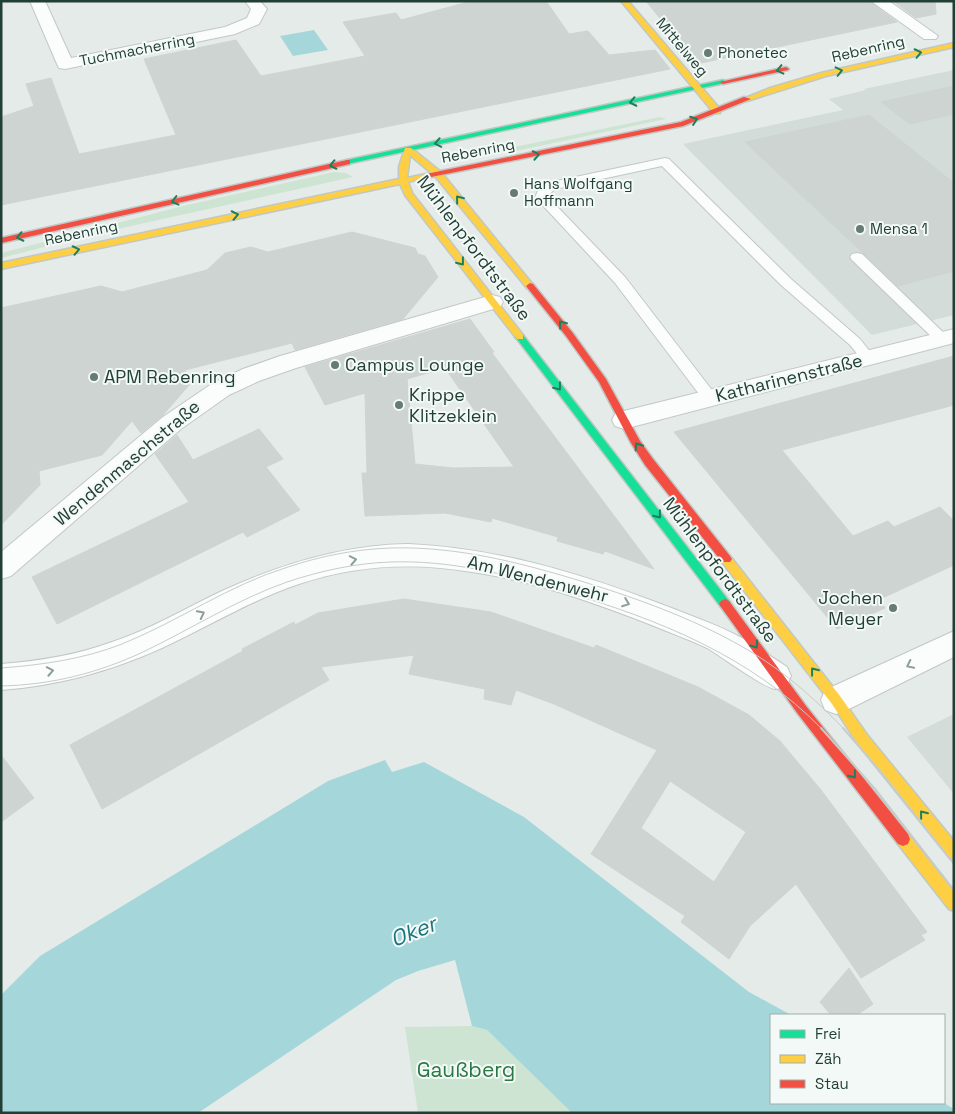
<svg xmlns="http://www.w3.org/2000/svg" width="955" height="1114" font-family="'Space Grotesk',sans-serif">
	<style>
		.built { fill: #d3dcd8 }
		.green { fill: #cee4d3 }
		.water { fill: #a5d7da }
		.building { fill: #ced4d1; stroke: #ced4d1; fill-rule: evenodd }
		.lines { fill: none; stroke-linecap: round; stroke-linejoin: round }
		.lane-casing { stroke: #c2c8c5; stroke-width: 2 }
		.street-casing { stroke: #c2c8c5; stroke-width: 2 }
		.fast-casing { stroke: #c0c8c5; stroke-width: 3 }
		.slow-casing { stroke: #c0c8c5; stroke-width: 3 }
		.jam-casing { stroke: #c0c8c5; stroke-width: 3 }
		.lane { fill: #fbfcfc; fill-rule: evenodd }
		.street { fill: #fbfcfc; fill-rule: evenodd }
		.fast { fill: #16e098; fill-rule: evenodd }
		.slow { fill: #ffcf43; fill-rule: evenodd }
		.jam { fill: #f24e42; fill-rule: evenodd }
		.tram-far1 { stroke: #c7ccca; stroke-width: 1 }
		.tram { stroke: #c7ccca; stroke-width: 2 }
		.oneway { stroke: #1d7f5d }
		.oneway2 { stroke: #8e9e98 }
		.poi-dot { fill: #667b74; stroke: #f3f9f6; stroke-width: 2 }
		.labels { text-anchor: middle; stroke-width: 4; stroke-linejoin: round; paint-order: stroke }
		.far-street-label { font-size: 15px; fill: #223f35; stroke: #f3f9f6 }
		.far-poi-label { font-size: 15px; fill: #223f35; stroke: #f3f9f6; text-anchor: start }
		.street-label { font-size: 18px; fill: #223f35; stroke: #f3f9f6 }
		.poi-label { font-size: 18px; fill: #223f35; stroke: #f3f9f6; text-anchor: start }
		.near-park-label { font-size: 21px; fill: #2a7842; stroke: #f3f9f6 }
		.near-water-label { font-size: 22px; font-style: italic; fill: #19757e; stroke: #f3f9f6 }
	</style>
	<rect width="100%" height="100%" fill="#e5ebe8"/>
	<path class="built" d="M954,70V315L872,335L683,144L843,110L829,99L866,90L864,89Z
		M954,714V794L907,737Z"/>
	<path class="green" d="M660,117L666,119L507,153L504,149Z
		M334,172L346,173L353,177L104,232L1,258V253L187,205Z
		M472,1026L487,1030L572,1113H418L405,1027Z"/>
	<path class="water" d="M314,30L328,50L293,56L280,36Z
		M385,760L392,772L424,762L524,817L749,992L791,1015H771V1103H944L954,1109V1113H572L487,1030L472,1026L455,960L418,971L396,980L198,1113H1V995L40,956L328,781Z"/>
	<path class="building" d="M472,1H546L569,34L588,31L609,55L655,50L670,69L1,205V117L34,106L26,84L51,78L79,154L176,135L144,59L236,40L261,76L365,56L343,22L396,13L401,20Z
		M646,1H869L897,22L696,64L685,50L687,62L674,47L682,46Z
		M893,1H935L936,14L916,18Z
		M954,86V114L910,124L881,102Z
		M869,115L954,183V271L898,286L745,142Z
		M352,232L415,248L418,254L425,256L438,277L403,319L295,350L292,343L185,370L190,384L163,415L141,433L132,421L102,455L39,471L40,485L1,525V308L101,286L122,292L207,270L225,253L251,247L268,252Z
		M470,319L494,352L492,353L654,569L605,551L603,554L557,541L558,537L492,518L491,522L445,513L365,516L362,473H367L365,393L325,405L305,367ZM445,368L514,467L453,468L415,464L407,379Z
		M954,356V405L782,450L853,536L888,521L894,527L940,507L954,521V565L878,600L885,608L837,629L674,432Z
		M259,429L283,459L266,467L300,510L247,537L243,532L57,624L32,577L189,502L155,454L177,435L193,460Z
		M404,599L491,612L594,648L596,645L698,687L749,715L780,741L821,790L927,932L921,935L925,940L861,978L796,884L750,926L729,959L681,922L685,916L591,854L657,750L554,704L516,690L511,705L484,699L485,689L409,674L414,655L321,667L329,680L102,809L70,745L243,651L242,649L294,622L295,625L318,613ZM670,781L746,832L714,882L641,828Z
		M1,755L34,798L1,822Z
		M849,968L873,1004L857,1015H831L820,1002Z"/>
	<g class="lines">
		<g class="lane-casing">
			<path id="lane" d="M665,158L669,159L791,279L860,339L875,358L873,361H863L850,345L781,285L662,166L555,189L547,196L625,277L718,398L715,402L710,403L705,402L615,283L535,197L539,189L547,183Z
				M857,253L862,254L947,336L949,339L947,342H937L852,260L850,257L852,254Z"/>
		</g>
		<g class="street-casing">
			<path id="street" d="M30,1H45L71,58L225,27L247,18L251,9L245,1H260L267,9L259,24L235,34L65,69L59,68L57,64Z
				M871,1H889L938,36L936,39H924Z
				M492,295L500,297L503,302L500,307L296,368L259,381L229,395L181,429L11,576L1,579V552L163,417L213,383L243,369L280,356Z
				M954,329V343L624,429L615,426L612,420L615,414L624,411Z
				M408,544C497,548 579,573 661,604C689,615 716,624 742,638C757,647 772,657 787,667L791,676L787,685C783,687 778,689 775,689C764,688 721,656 707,648C688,639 668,632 649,624C591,602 534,581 472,572C414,562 355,565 299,584C251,600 208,627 162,648C111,671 57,686 1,690V664C39,661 77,655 112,642C151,629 186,608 222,591C281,564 343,545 408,544Z
				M954,631V657L847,710L836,714L825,710L821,700L825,690Z"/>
		</g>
		<g class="fast-casing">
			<path id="fast" d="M723,80L726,82L725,83L347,164L343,162L347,160Z
				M520,334L523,335L729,601L731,604L729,607L725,609L721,607L517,339L515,337Z"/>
		</g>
		<g class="slow-casing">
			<path id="slow" d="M621,1H628L720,109V113H714Z
				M954,43V47L826,76L747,101L743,99L770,88L821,73Z
				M405,148H411L441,172L534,286L533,288H527L435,176L410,155L407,178L426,174L430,176L408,182L412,193L523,335V339H517L405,195L400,184L1,269V263L399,179V167Z
				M726,554L730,556L840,696L868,736L954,841V859L949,857L858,744L832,704L722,562L720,559L722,556Z
				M903,832L908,834L954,892V911L949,909L898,844L896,839L898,834Z"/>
		</g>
		<g class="jam-casing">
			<path id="jam" d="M786,67L789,69L788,70L723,84L720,82Z
				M744,97L751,99L683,126L426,178L422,176L426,174L681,122Z
				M347,160H350V164L1,243V238Z
				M530,283L533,284L572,332L606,379L640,441L653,459L730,556L732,559L730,562H722L645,465L631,443L599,382L566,336L526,286Z
				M725,599L729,601L806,706L908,834L910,839L908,844L903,846L898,844L798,714L721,607L719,604L721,601Z"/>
		</g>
		<use href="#lane" class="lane"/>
		<use href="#street" class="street"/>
		<use href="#fast" class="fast"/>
		<use href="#slow" class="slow"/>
		<use href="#jam" class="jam"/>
		<path class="tram-far1" d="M1,668C42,665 84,659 122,644C179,621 229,585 288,567C321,556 356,549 391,548C457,546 522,563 584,582C642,600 700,621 753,653C787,674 816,700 844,729
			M1,686C51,685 98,673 143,652C191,629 236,600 287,582C320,571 356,563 391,562C449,560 507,574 562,591C658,619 751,656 822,729"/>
		<path class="tram" d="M821,728L876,790L954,890
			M843,728L881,772L954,864"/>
	</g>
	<defs><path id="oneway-chevron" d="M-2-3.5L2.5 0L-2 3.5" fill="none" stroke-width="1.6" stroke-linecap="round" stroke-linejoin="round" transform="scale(1.25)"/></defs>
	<g class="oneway">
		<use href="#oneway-chevron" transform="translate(918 53) rotate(-12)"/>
		<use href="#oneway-chevron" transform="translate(780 70) rotate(167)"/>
		<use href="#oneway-chevron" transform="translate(839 71) rotate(-13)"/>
		<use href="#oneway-chevron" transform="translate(633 102) rotate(168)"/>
		<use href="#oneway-chevron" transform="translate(694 120) rotate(-20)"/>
		<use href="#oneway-chevron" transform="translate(438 143) rotate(169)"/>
		<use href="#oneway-chevron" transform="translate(536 155) rotate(-11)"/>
		<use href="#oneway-chevron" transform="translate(333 165) rotate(168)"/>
		<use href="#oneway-chevron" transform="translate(459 199) rotate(-129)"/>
		<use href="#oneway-chevron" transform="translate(175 201) rotate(166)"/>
		<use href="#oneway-chevron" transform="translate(235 215) rotate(-12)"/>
		<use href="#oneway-chevron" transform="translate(20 237) rotate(168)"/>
		<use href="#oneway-chevron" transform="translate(76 250) rotate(-12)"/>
		<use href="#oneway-chevron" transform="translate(461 262) rotate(52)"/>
		<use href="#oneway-chevron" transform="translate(562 324) rotate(-129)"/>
		<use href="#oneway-chevron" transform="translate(558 387) rotate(52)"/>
		<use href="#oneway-chevron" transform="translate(638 446) rotate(-122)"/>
		<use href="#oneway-chevron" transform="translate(658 515) rotate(52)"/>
		<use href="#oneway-chevron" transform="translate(755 645) rotate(54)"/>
		<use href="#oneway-chevron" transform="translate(814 671) rotate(-128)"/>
		<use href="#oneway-chevron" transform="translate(853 775) rotate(52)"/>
		<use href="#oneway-chevron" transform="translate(923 814) rotate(-129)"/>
	</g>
	<g class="oneway2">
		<use href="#oneway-chevron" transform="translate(353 560) rotate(-11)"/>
		<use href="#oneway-chevron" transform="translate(626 603) rotate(21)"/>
		<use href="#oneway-chevron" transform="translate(201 614) rotate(-27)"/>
		<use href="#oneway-chevron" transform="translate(910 665) rotate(154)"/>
		<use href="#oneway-chevron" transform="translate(50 671) rotate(-11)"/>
	</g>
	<g class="poi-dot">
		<circle cx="708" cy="53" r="5"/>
		<circle cx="514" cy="193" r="5"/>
		<circle cx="860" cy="229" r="5"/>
		<circle cx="335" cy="365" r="5"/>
		<circle cx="94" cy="377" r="5"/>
		<circle cx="399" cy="405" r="5"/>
		<circle cx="893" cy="608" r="5"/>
	</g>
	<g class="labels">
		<g class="far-street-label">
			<text transform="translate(682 47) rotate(50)" y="5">Mittelweg</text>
			<text transform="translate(868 49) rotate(-13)" y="5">Rebenring</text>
			<text transform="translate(137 50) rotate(-11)" y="5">Tuchmacherring</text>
			<text transform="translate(478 151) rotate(-11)" y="5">Rebenring</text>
			<text transform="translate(81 233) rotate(-12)" y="5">Rebenring</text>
		</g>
		<g class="far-poi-label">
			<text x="718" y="58">Phonetec</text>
			<text x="524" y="189">Hans Wolfgang<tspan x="524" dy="17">Hoffmann</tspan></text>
			<text x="870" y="234">Mensa 1</text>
		</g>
		<g class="street-label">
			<text transform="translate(474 248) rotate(53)" y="6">Mühlenpfordtstraße</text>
			<text transform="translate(789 378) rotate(-14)" y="6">Katharinenstraße</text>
			<text transform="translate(127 463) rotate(-40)" y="6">Wendenmaschstraße</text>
			<text transform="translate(720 570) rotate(53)" y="6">Mühlenpfordtstraße</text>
			<text transform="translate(538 579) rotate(14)" y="6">Am Wendenwehr</text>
		</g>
		<g class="poi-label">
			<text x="345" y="371">Campus Lounge</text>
			<text x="104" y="383">APM Rebenring</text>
			<text x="409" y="401">Krippe<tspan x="409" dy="21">Klitzeklein</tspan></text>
			<text x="883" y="604" text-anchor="end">Jochen<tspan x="883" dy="21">Meyer</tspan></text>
		</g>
		<g class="near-park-label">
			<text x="466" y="1077">Gaußberg</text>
		</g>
		<g class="near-water-label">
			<text transform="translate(413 931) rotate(-22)" y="8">Oker</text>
		</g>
	</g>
	<rect width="955" height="1114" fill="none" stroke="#223f35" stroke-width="5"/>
	<rect x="770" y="1014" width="175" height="90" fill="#f3f9f6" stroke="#9fafa9"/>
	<rect x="780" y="1030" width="25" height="8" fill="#16e098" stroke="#9fafa9"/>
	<text x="815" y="1039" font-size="15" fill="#223f35">Frei</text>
	<rect x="780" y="1055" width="25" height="8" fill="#ffcf43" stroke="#9fafa9"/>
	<text x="815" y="1064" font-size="15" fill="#223f35">Zäh</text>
	<rect x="780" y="1080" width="25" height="8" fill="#f24e42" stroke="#9fafa9"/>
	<text x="815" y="1089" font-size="15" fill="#223f35">Stau</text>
</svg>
